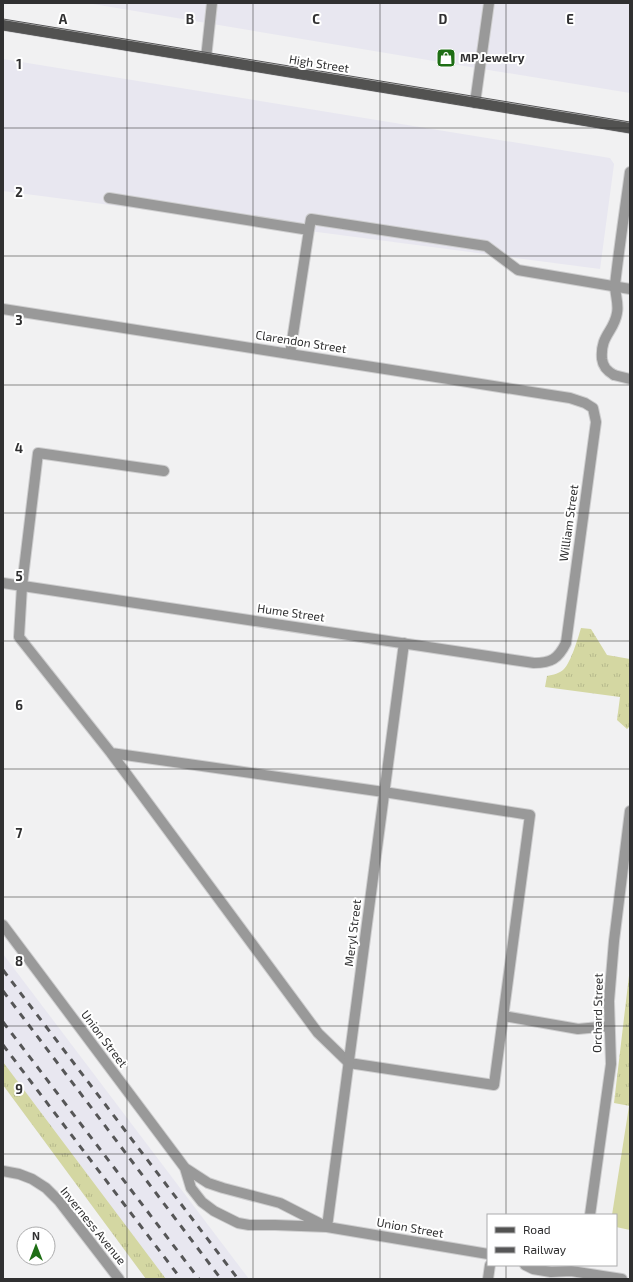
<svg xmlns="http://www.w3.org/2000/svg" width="633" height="1282" font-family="'Exo 2',sans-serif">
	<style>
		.built { fill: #e8e7f0 }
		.grass { fill: url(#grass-tufts) }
		.pitch { fill: #d4d7a2 }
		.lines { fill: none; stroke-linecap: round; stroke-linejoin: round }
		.lane-casing { stroke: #cececf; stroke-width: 12 }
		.street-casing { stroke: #cececf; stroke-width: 12 }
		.primary-casing { stroke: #cececf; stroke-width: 12 }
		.lane { stroke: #999; stroke-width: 10 }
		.street { stroke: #999; stroke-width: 10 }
		.primary { stroke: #525251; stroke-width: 10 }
		.tram { stroke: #565657; stroke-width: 1 }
		.rail { stroke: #565657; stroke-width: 3; stroke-dasharray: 7 7; stroke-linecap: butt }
		.grid { fill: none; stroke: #303031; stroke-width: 1; stroke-opacity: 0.55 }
		.labels { text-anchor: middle; stroke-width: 4; stroke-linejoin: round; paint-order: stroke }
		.poi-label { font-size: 12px; font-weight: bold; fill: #303031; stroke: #fff; text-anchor: start }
		.street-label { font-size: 12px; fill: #303031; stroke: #fff }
		.grid-label { font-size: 13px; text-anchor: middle; font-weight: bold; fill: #303031; stroke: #fff; stroke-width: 4; stroke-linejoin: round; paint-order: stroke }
	</style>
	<defs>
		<pattern id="grass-tufts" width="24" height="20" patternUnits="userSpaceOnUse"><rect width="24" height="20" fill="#d4d7a2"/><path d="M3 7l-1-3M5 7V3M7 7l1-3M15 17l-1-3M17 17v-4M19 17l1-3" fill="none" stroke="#b6b98c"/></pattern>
	</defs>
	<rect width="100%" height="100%" fill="#f1f1f2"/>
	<path class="built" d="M87,3H630V93L452,64Z
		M3,59L610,158L614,164L600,269L3,191Z
		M3,954L249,1279H146L3,1085Z"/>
	<path class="grass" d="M581,628L591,629L607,655L630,659V726L627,729L617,720L620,697L545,687L547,676C553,675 560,673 564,669C571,662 578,638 581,628Z
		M630,967V1106L614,1103Z
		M3,1062L166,1279H146L3,1085Z"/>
	<path class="pitch" d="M629,1106H630V1230L616,1227V1215H612Z"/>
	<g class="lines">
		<g class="lane-casing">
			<path id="lane" d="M109,198L309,230L311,219L486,246L518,270L630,289
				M290,354L309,230
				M614,375L630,379
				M111,753L384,792L530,815L494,1085L349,1063L318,1033L111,753L19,637L22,586L38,453L164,471"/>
		</g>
		<g class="street-casing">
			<path id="street" d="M206,58L212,3
				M475,103L489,3
				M3,309L570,398L585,403L593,408L596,422L566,643C558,659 551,663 534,663L3,583
				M614,375C607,371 603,367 602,359C600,335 614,332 617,313C619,304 615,294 615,285C619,248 625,210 630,172
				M3,925L185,1168L191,1188L202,1202L214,1211L238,1223L249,1225H275L327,1227L488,1254
				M504,1016L578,1029L610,1026
				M185,1168L208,1183L223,1188L280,1203L323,1225
				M3,1171L19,1174L32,1179L46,1188L59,1201L119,1279
				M590,1215L611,1064L609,1001L614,941L630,811
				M327,1227L404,643
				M525,1265L533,1269L551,1272L571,1271L622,1279
				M488,1279L490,1265"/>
		</g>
		<g class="primary-casing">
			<path id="primary" d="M3,25L630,128"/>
		</g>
		<use href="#lane" class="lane"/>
		<use href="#street" class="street"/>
		<use href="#primary" class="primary"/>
		<path class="tram" d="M3,19L630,122
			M3,30L630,133"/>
		<path class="rail" d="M3,970L238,1279
			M3,991L221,1279
			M3,1022L199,1279
			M3,1045L181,1279"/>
	</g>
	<path class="grid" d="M127,3V1279M253,3V1279M380,3V1279M506,3V1215M3,128H630M3,256H630M3,385H630M3,513H630M3,641H630M3,769H630M3,897H630M3,1026H630M3,1154H630M506,1265V1279"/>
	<defs>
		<g id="shop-square" transform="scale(1)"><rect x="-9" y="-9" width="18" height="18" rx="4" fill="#1e6e15" stroke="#fff"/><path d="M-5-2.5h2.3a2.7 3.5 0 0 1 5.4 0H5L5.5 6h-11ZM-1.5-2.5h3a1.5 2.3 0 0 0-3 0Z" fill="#fff"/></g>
	</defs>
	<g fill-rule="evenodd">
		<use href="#shop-square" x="446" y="58"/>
	</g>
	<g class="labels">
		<g class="poi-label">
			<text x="460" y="62">MP Jewelry</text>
		</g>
		<g class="street-label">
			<text transform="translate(319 64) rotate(9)" y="4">High Street</text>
			<text transform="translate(301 342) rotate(9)" y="4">Clarendon Street</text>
			<text transform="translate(569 523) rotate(-82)" y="4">William Street</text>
			<text transform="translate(291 613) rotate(8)" y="4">Hume Street</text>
			<text transform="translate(353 933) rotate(-83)" y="4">Meryl Street</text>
			<text transform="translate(598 1013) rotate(-89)" y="4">Orchard Street</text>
			<text transform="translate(104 1039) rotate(53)" y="4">Union Street</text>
			<text transform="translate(93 1226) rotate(51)" y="4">Inverness Avenue</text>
			<text transform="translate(410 1228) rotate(10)" y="4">Union Street</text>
		</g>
	</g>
	<g class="grid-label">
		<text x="63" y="24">A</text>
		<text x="190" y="24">B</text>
		<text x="316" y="24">C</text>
		<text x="443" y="24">D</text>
		<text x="570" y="24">E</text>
		<text x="19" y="69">1</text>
		<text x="19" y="197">2</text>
		<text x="19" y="325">3</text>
		<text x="19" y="453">4</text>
		<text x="19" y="581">5</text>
		<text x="19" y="710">6</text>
		<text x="19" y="838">7</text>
		<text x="19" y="966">8</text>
		<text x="19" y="1094">9</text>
	</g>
	<rect width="633" height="1282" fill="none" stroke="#303031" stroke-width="8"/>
	<rect x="487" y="1214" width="130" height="52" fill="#ffffff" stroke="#acacad"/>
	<rect x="495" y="1227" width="20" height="6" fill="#525251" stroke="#acacad"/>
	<text x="523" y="1234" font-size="12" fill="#303031">Road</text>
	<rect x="495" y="1247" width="20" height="6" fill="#565657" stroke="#acacad"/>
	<text x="523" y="1254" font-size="12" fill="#303031">Railway</text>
	<g transform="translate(36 1246)"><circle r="19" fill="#ffffff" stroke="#acacad"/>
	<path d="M0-3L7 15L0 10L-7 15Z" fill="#1e6e15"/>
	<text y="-6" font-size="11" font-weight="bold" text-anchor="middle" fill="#303031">N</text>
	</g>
</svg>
